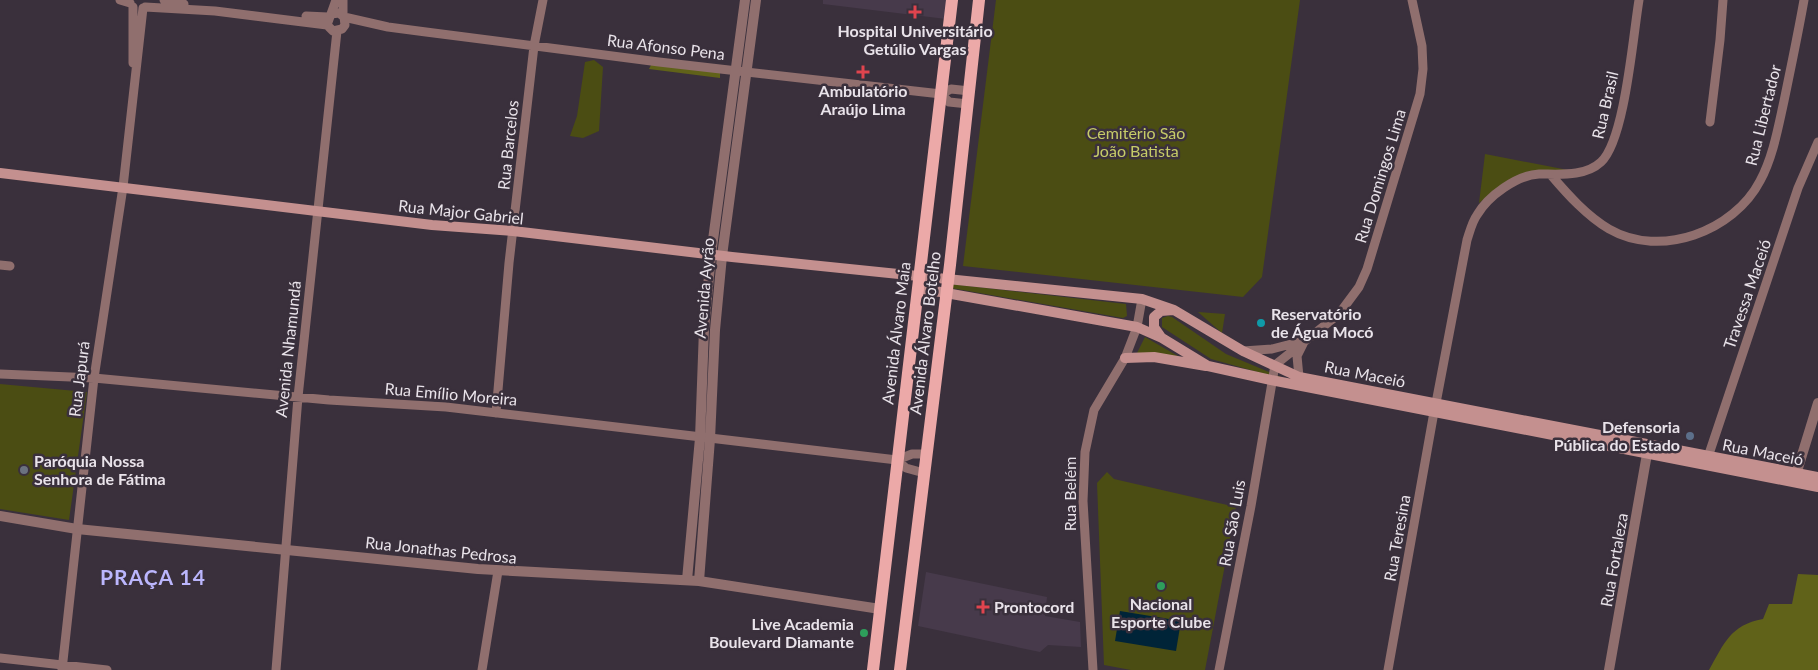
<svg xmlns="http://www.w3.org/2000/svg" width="1818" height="670" font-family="Lato,sans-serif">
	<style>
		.built { fill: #473a4b }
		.green { fill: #4b4d13 }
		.forest { fill: #606219 }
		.water { fill: #002438 }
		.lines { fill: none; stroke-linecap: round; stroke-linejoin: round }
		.minor { stroke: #906f6e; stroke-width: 9 }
		.tertiary { stroke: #906f6e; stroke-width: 10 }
		.secondary { stroke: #c4908f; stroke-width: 10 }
		.primary { stroke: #eca9a8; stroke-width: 12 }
		.health-dot { fill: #e0444e; stroke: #3a303c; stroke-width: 2 }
		.culture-dot { fill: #0f9aa8; stroke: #3a303c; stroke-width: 2 }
		.service-dot { fill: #5c6f8a; stroke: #3a303c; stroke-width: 2 }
		.worship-dot { fill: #6b7280; stroke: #3a303c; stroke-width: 2 }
		.leisure-dot { fill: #2e9e5b; stroke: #3a303c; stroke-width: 2 }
		.labels { text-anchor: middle; stroke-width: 5; stroke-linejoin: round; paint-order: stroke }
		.poi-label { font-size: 16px; font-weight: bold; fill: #e9e3ea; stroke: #3a303c }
		.street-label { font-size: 16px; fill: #e9e3ea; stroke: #3a303c }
		.park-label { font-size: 16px; fill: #c6cb68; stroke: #3a303c }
		.district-label { font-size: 21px; font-weight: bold; letter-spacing: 1px; fill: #bbb6fd; stroke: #3a303c }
	</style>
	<rect width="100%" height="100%" fill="#3a303c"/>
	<path class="built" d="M823,0H948L946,19L823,4Z
		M926,572L1047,597L1045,616L1080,622L1081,647L1048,645L1040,652L918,626Z"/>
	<path class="green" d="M996,0H1300L1262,277L1243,297L963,266Z
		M594,60L603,67L599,131L583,138L570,136L577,116L585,62Z
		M1485,154L1568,170L1503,185L1479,203Z
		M951,284L1126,304L1127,316L1123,318L951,288Z
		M1198,312L1225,314L1222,333Z
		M1168,316L1172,317L1226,354L1293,382L1211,359L1162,327V318Z
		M1145,337L1183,359L1137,353Z
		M0,384L87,392L69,520L0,509Z
		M1107,472L1114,479L1236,507L1205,670H1131L1104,665L1097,483Z"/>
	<path class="forest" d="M652,63L720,70V78L649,69Z
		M1798,574L1818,575V670H1709C1724,644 1730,625 1763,619L1769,604H1792Z"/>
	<path class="water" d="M1120,611L1181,621L1176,651L1115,641Z"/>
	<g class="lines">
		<path class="minor" d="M120,0L130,3
			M164,0L184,4
			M343,0V15
			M145,7L215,11L327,25
			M331,14L339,13L344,17L345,25L342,29L333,31L327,25L336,0
			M306,16L328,17
			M344,17L388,27L426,32L659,62L941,94L949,102L968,104
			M133,63V7
			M941,94L951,89L970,91
			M1710,122L1720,40L1723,0
			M1551,175C1568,195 1587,216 1609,229C1661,259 1734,231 1760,181C1773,157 1778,128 1784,101C1791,67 1798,34 1804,0
			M0,265L10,266
			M1243,351L1272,349L1299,342
			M0,374L94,378L329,400L446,407L897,460L912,454H927
			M1299,377L1297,356L1303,344
			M1436,403L1467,240C1470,231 1472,222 1477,215C1488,196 1517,175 1539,174C1559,174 1585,177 1601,162C1625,140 1633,35 1639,0
			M496,413L509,263L534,46L543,0
			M1708,457L1798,188L1818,142
			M897,460L906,468L924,473
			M0,658L107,670
			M62,670L94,378L123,187L143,8
			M276,670L298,397L337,31
			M482,670L498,571
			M1093,670L1083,501L1085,452L1094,410L1125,358L1137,327L1142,299
			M1219,670L1251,506L1275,365L1339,314L1359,287L1367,269L1420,94L1423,69L1422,46L1412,0
			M1388,670L1434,412"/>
		<path class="tertiary" d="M1794,481L1818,403
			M0,516L77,529L478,569L699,581L880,609
			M687,580L700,438L704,329L711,255L745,0
			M699,581L710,439L715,330L722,256L756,0
			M1609,670L1647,454"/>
		<path class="secondary" d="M0,173L432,225L513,231L732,257L1142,299L1174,310L1243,351L1299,377L1818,477
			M918,288L1137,327L1162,338L1208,366L1271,380L1818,487
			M1161,337L1154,327V317L1161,311L1173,310
			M1125,358L1154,357L1206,366"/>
		<path class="primary" d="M873,670L952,0
			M900,670L950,265L979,0"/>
	</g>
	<g class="health-dot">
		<path d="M912.5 4.5h5v5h5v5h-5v5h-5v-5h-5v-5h5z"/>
		<path d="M860.5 64.5h5v5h5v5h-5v5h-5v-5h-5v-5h5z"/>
		<path d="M980.5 599.5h5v5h5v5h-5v5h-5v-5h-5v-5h5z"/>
	</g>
	<circle class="culture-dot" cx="1261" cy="323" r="5"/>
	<circle class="service-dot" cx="1690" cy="436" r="5"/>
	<circle class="worship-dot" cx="24" cy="470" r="5"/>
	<g class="leisure-dot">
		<circle cx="1161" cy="586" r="5"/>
		<circle cx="864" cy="633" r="5"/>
	</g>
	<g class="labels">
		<g class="poi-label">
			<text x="915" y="37">Hospital Universitário<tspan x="915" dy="18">Getúlio Vargas</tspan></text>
			<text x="863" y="97">Ambulatório<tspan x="863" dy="18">Araújo Lima</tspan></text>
			<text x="1271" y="320" text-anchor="start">Reservatório<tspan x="1271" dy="18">de Água Mocó</tspan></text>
			<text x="1680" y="433" text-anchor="end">Defensoria<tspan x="1680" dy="18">Pública do Estado</tspan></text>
			<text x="34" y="467" text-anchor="start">Paróquia Nossa<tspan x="34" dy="18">Senhora de Fátima</tspan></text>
			<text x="1161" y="610">Nacional<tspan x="1161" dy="18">Esporte Clube</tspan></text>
			<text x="994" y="613" text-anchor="start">Prontocord</text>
			<text x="854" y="630" text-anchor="end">Live Academia<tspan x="854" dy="18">Boulevard Diamante</tspan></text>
		</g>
		<g class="street-label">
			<text transform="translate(666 47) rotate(7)" y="6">Rua Afonso Pena</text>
			<text transform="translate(1605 105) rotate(-77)" y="6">Rua Brasil</text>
			<text transform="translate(1763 115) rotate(-76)" y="6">Rua Libertador</text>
			<text transform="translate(508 145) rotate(-84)" y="6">Rua Barcelos</text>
			<text transform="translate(1380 176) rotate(-73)" y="6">Rua Domingos Lima</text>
			<text transform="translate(461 212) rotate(6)" y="6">Rua Major Gabriel</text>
			<text transform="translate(704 288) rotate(-85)" y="6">Avenida Ayrão</text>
			<text transform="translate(1747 294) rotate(-71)" y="6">Travessa Maceió</text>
			<text transform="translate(896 333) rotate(-83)" y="6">Avenida Álvaro Maia</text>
			<text transform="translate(925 333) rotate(-83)" y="6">Avenida Álvaro Botelho</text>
			<text transform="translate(288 349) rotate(-84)" y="6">Avenida Nhamundá</text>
			<text transform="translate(1365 374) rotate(11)" y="6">Rua Maceió</text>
			<text transform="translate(79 379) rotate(-83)" y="6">Rua Japurá</text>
			<text transform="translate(451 394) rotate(5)" y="6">Rua Emílio Moreira</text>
			<text transform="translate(1763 452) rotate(11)" y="6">Rua Maceió</text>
			<text transform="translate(1070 494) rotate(-90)" y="6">Rua Belém</text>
			<text transform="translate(1232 523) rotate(-80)" y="6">Rua São Luis</text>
			<text transform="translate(1397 538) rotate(-80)" y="6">Rua Teresina</text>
			<text transform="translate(441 550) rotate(6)" y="6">Rua Jonathas Pedrosa</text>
			<text transform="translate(1614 560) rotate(-80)" y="6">Rua Fortaleza</text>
		</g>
		<g class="park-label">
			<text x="1136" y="139">Cemitério São<tspan x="1136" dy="18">João Batista</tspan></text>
		</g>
		<g class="district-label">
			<text x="153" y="585">PRAÇA 14</text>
		</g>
	</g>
</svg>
